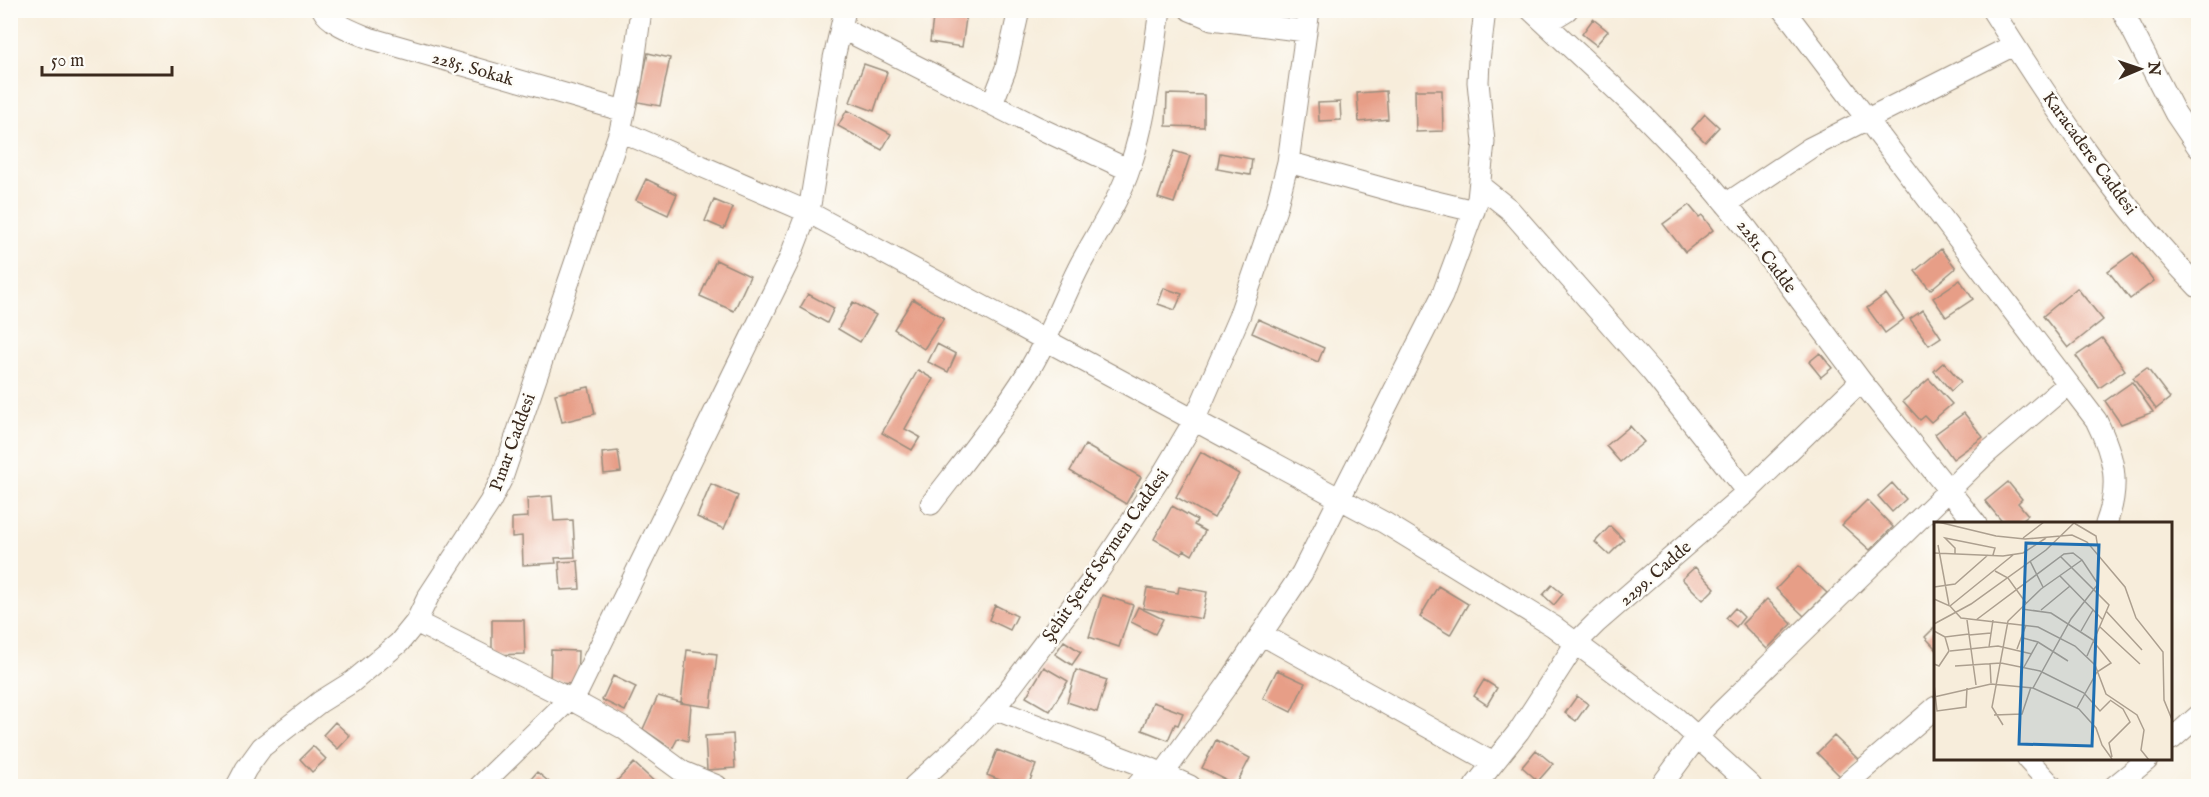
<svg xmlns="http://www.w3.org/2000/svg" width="2209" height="797" font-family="'IM FELL English',serif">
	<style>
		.building { fill: #e79e87 }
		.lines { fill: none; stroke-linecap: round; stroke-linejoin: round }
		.minor-casing { stroke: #998c7c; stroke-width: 23 }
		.minor { stroke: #fff; stroke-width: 21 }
		.labels { text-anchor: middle; stroke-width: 5; stroke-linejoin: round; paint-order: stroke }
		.street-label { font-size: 18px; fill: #3b2a1e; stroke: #fdfcf7 }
		.inset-road { fill: none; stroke: #ac9f8f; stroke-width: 1.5 }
		.view { fill: #1f6fb2; fill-opacity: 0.15; stroke: #1f6fb2; stroke-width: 3 }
		.inset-edge { fill: none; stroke: #3b2a1e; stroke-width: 3 }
	</style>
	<rect width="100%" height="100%" fill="#fdfcf7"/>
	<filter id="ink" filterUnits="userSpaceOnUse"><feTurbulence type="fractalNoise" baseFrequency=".0167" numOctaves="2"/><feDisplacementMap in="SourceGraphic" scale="12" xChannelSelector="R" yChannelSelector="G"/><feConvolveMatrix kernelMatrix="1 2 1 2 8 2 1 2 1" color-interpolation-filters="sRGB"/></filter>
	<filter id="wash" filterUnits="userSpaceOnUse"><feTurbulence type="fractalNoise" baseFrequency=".008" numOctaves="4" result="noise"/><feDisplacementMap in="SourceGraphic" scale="24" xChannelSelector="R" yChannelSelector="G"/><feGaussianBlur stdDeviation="1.35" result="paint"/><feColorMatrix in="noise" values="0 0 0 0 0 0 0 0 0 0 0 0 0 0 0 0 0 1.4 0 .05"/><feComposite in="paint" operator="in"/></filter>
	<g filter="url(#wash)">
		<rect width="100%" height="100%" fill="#f7eddb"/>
		<g id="blocks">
			<path class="building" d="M934,10L967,11L962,47L930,42Z
				M1593,19L1608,31L1596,45L1582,34Z
				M648,53L670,58L660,106L638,102Z
				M864,64L887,72L874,111L850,102Z
				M1415,90H1442L1443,131L1416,132Z
				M1386,91L1388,119L1359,122L1357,93Z
				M1167,94L1204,95V127L1166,126Z
				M1340,102L1341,120L1319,121L1318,103Z
				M847,110L891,134L882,150L838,126Z
				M1705,114L1719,127L1705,142L1692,129Z
				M1174,151L1190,156L1174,203L1158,198Z
				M1220,153L1252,159L1250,175L1217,169Z
				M646,179L677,194L668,215L636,200Z
				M714,200L733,208L724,229L705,221Z
				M1689,205L1699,217L1702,215L1713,230L1685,252L1663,224Z
				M1941,249L1956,268L1930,290L1915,271Z
				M2133,253L2154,281L2130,299L2108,271Z
				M716,260L750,276L734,311L700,296Z
				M1960,280L1973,299L1946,317L1933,298Z
				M1164,288L1182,294L1175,310L1158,304Z
				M2077,288L2103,320L2068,348L2043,316Z
				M808,294L834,308L827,323L800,308Z
				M1886,294L1904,319L1885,333L1867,308Z
				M913,299L944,318L924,349L894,329Z
				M853,302L876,315L860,342L838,329Z
				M1923,310L1941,337L1929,345L1910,319Z
				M1258,319L1324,348L1318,362L1252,333Z
				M2102,338L2125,370L2099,388L2076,356Z
				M937,344L956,354L948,372L928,362Z
				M1820,353L1832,368L1821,377L1809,362Z
				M1944,362L1961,382L1951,391L1934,371Z
				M2147,368L2170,398L2156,409L2133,378Z
				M918,370L933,379L905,429L920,437L912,450L882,433Z
				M1929,379L1952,404L1931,422L1925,416L1920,420L1903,401Z
				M2132,382L2153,412L2121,424L2105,401Z
				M589,387L595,414L562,422L555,394Z
				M1964,413L1983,437L1953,459L1935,434Z
				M1630,426L1644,442L1620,462L1606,446Z
				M1085,445L1141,477L1126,504L1070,471Z
				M618,451L621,472L604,474L602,453Z
				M1201,452L1239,474L1214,518L1176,497Z
				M2008,482L2022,499L2018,503L2028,515L2017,524H2004L1985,501Z
				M1892,483L1906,499L1892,512L1878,496Z
				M711,484L738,496L724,529L697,517Z
				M552,496L554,521L573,520L575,557L555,558L556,563L523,565L522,536L512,537V518L528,517L527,498Z
				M1867,500L1893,527L1870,550L1842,525Z
				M1172,506L1197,520L1194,525L1205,531L1192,555L1184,550L1181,554L1154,539Z
				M1610,526L1624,540L1609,555L1595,542Z
				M578,561L580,589L561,590L559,562Z
				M1798,566L1827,593L1804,616L1776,589Z
				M1695,567L1715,588L1703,600L1682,579Z
				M1552,585L1563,594L1554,605L1543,595Z
				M1438,586L1468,604L1450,635L1420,617Z
				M1179,587L1207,592L1202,619L1143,608L1147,588L1178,593Z
				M1102,595L1133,605L1119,647L1089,637Z
				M1767,599L1792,624L1767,649L1742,624Z
				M995,605L1017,616L1010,630L989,620Z
				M1138,607L1163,619L1155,634L1131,622Z
				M1735,608L1744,617L1736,627L1726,618Z
				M492,620H524L525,654L492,655Z
				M1936,626V649L1925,637Z
				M1064,641L1081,652L1072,665L1055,654Z
				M551,650L578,651L577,684L550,683Z
				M687,650L717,654L711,707L681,703Z
				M1044,667L1068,681L1050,711L1026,697Z
				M1076,670L1107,680L1097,712L1067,702Z
				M1277,670L1305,683L1291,712L1263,698Z
				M613,676L636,687L625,711L602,700Z
				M1484,680L1497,688L1487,705L1474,696Z
				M658,696L691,705L688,741L678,738L672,749L643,729Z
				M1577,696L1588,704L1576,721L1565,713Z
				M1153,702L1183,713L1178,725L1175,724L1168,740L1142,730Z
				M335,722L350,736L338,749L323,735Z
				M733,734L735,768L707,770L705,736Z
				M1834,736L1859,760L1842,778L1817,753Z
				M1216,740L1250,758L1236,785L1202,768Z
				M313,746L326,759L312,772L300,759Z
				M997,750L1036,765L1028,786H1015L987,775Z
				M1536,750L1553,764L1538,781L1522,767Z
				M634,763L659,786H612Z
				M537,772L554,786H525Z"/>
		</g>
	</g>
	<g filter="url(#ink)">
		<use href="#blocks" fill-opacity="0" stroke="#998c7c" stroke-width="1.5"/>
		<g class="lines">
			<g class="minor-casing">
				<path id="minor" d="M323,10C329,23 357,33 369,38L624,111
					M1190,10L1212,19L1305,31
					M1531,10L1637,109L1707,181L1748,230L1861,381L1976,524
					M1784,10L2096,420C2114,456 2121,484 2106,524
					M1992,10C2053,107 2119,205 2198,287
					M2122,10L2175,113L2198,147
					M1546,23L1567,10
					M841,28L1037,127L1129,170
					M992,104L1006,68L1019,10
					M620,131L808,212L1385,523L1553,626L1676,718L1751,786
					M1288,162L1407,195L1474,211
					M1480,186L1509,209L1652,372L1747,492
					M1726,204L1810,148L2014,45
					M931,504C964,461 999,418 1028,372C1049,338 1062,300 1080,265C1096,235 1120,199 1130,167C1147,117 1152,63 1160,10
					M416,622L570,699L623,728L683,772L717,786
					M1261,634L1493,763
					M994,709L1152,769L1190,786
					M2172,739L2198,716
					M2028,760L2052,786
					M1163,774L1228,684L1302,573L1442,296L1478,199L1484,142L1478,82L1479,61L1485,10
					M237,786L246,769L262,747L320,702L352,682L399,643L416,622L428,597L490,502L502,478L620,131L632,77L641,10
					M480,786L578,691L789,260L810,205L834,58L845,10
					M914,786L968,737L994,709L1096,575L1162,475L1194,421L1239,317L1276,209L1288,162L1309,10
					M1137,786L1152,769
					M1475,786L1519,731L1576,643L1596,623L1747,492L1861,381
					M1661,786L1697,737L1722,711L1987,453L2068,384
					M1844,786L1936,707
					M2115,786L2147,760"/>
			</g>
			<use href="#minor" class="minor"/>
		</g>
	</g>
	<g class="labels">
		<g class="street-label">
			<text transform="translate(473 68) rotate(16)" y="6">2285. Sokak</text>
			<text transform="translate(2090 153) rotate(54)" y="6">Karacadere Caddesi</text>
			<text transform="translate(1767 256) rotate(53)" y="6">2281. Cadde</text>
			<text transform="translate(512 442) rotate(-70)" y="6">Pınar Caddesi</text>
			<text transform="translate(1105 555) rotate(-55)" y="6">Şehit Şeref Seymen Caddesi</text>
			<text transform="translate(1655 573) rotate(-41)" y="6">2299. Cadde</text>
		</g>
	</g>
	<g transform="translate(1934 522)">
		<rect width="238" height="238" fill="#f7eddb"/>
		<path class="inset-road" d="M4,0L62,14L91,17L138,13L153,20L191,65L202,96L229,130L230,178L239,200M140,1L162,14L165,33M89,16L110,0M4,23L15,83M0,31L69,34L89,31L112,16M21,32V26L11,16L61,26L59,33M127,35L175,83L153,134M96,39L109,65M61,49L74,56L92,81M126,54L169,98M0,65L21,62L54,33M0,77L16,84L27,96L104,105L141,124L161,143L172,172L203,193L210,208L207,228L215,238M16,84L79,33M88,87L117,91L159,118M107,88L136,64M172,89L208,128M33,98L42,163M42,98L130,32L139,31L148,38L164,62L137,97L99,166M0,102L37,82L112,28L141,0M166,105L206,142M0,109L11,115L35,112M147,109L159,88M35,113L57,111M89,116L104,120L134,139M55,125L59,98M83,127L92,103M16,129L64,124L98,132M56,141L57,161M0,142L5,144L15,129L11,115M21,144L67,141L106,149L150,171L166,189L176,179M90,145L104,120M0,162L3,189L32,185L33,166M0,175L57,162L99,166L145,187L162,206L168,223L178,237M176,178L189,187L196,200L175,221L178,235M143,186L163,150L177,141L159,119M60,193L88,192L97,165M69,203L58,185L74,99L107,67L148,38"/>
		<path class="view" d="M92,21L165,23L158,224L85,222Z"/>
		<rect width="238" height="238" class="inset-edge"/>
	</g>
	<rect width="2209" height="797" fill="none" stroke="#fdfcf7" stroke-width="36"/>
	<g transform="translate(2140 69) rotate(88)" stroke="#fdfcf7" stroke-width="4.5" paint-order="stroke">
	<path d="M0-4.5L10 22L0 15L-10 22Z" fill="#3b2a1e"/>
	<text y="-9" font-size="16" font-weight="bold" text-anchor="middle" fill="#3b2a1e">N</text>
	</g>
	<path d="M42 66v9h130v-9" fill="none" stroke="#3b2a1e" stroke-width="3"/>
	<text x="51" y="66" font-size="18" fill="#3b2a1e" stroke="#fdfcf7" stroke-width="4.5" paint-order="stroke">50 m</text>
</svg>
